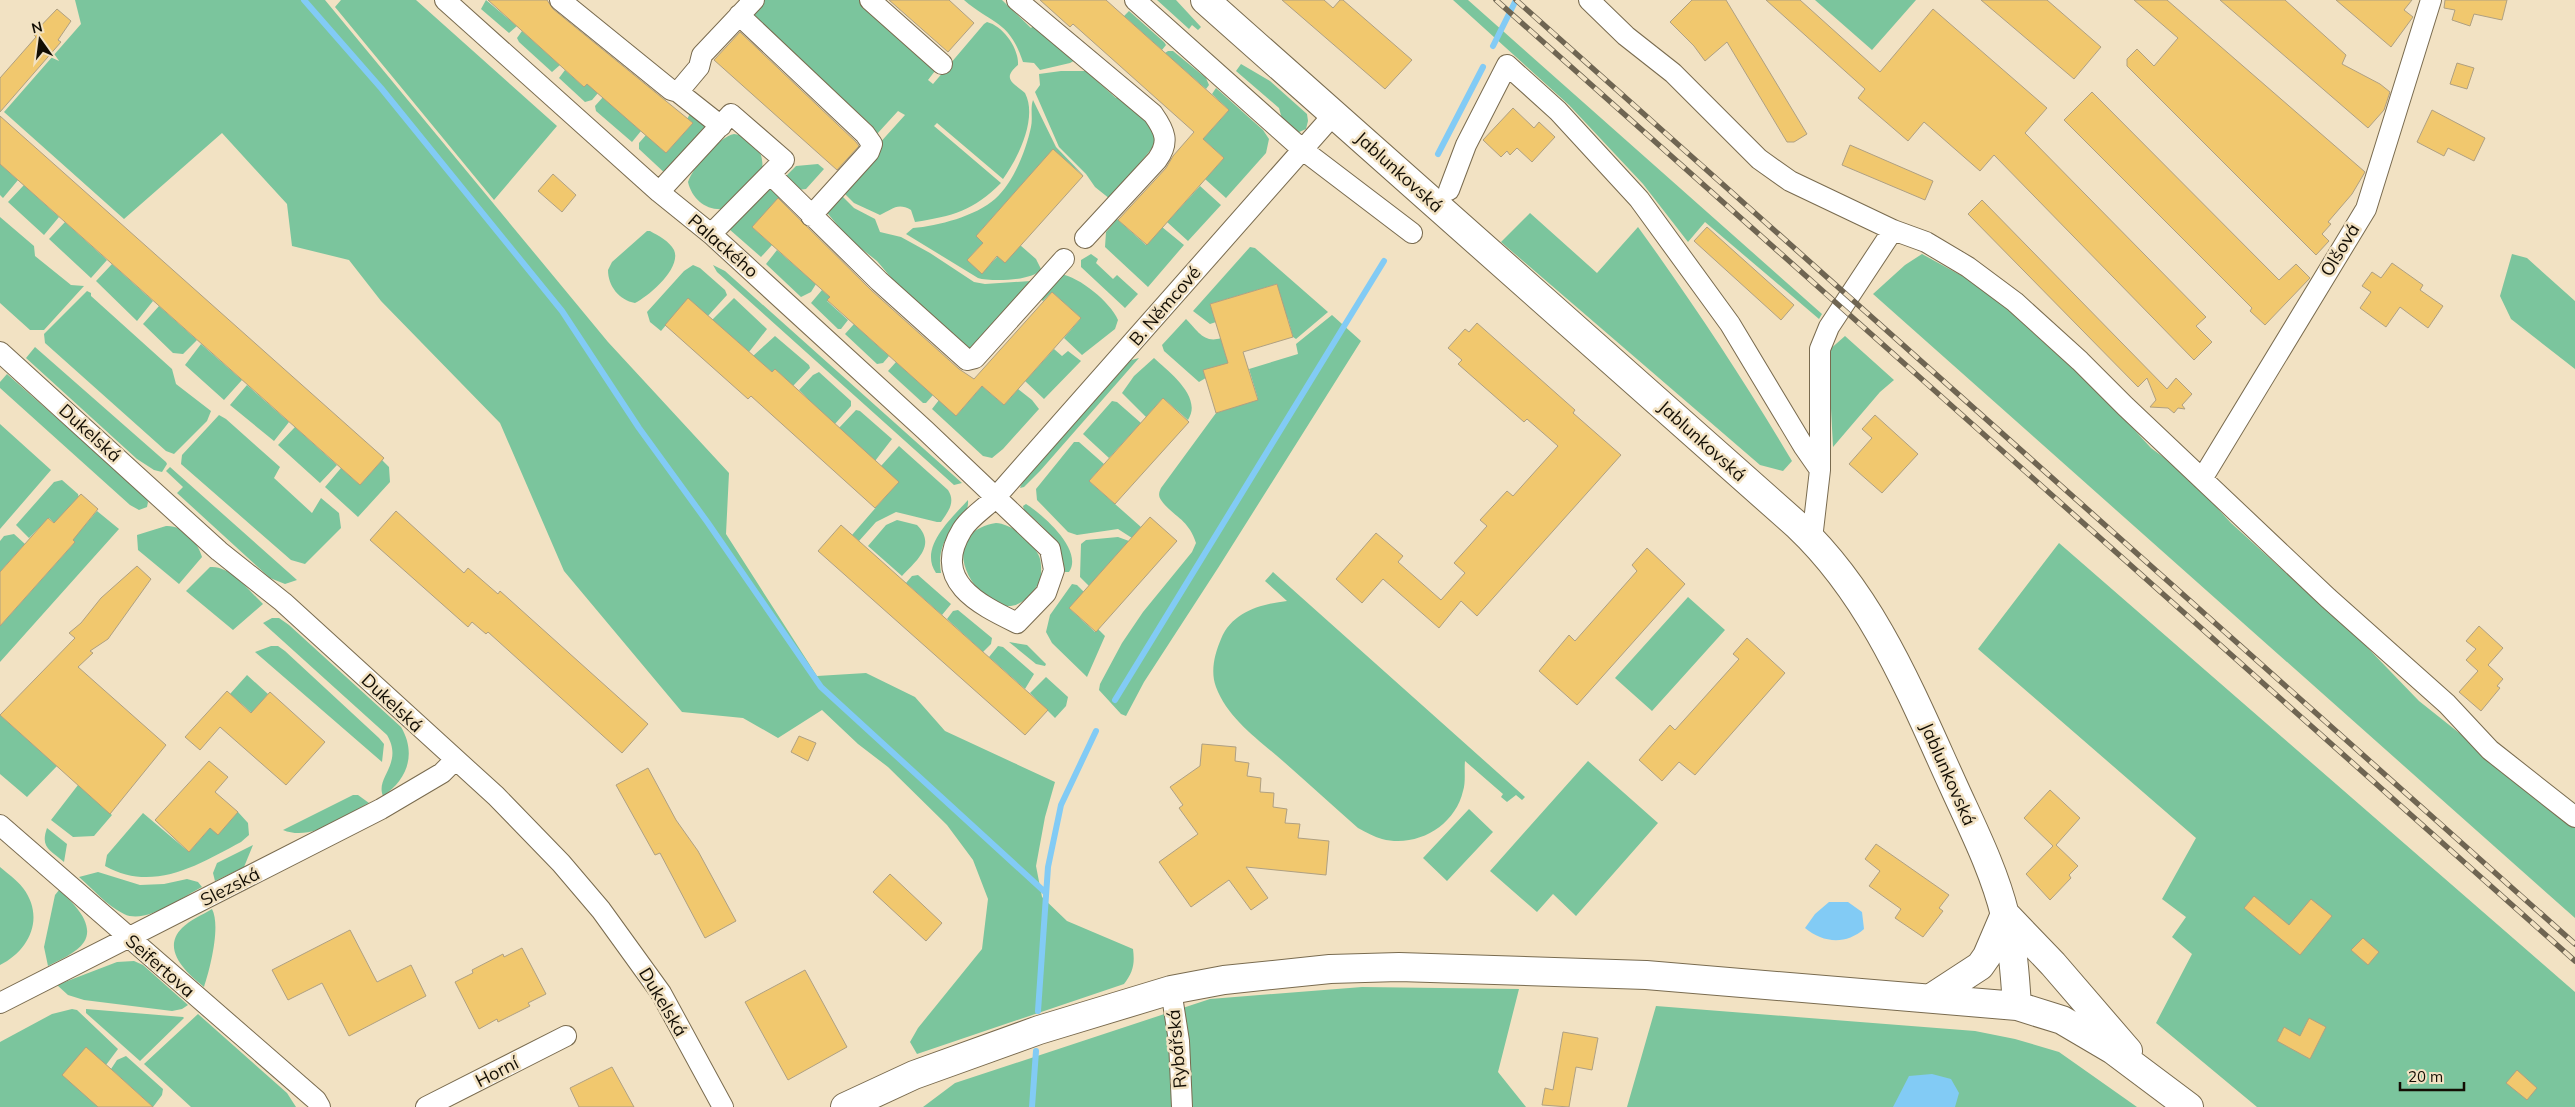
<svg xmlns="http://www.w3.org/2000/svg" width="2575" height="1107" font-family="Mulish,sans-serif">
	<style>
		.green { fill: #7bc59d }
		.water { fill: #82cbf5 }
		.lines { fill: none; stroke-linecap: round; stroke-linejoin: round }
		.stream { stroke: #82cbf5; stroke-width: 6 }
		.building { fill: #f1c86e; stroke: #afa082 }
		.minor-casing { stroke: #796b4f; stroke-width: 22 }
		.secondary-casing { stroke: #796b4f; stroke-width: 30 }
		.minor { stroke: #fff; stroke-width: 20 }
		.secondary { stroke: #fff; stroke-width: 28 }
		.rail-casing { stroke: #6f6552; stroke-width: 5.5 }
		.rail { stroke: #f2e2c3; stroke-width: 4; stroke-dasharray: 11; stroke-linecap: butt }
		.labels { text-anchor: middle; stroke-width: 5; stroke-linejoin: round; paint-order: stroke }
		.street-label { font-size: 18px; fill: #130e04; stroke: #f2e2c3 }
	</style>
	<rect width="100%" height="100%" fill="#f2e2c3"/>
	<path class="green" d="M75,0H325L608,342L729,473L726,534L817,676L866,673L915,697L945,731L1055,782L1045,817L1036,866L1042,897L1067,921L1133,949C1135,964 1133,972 1124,984L917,1054L910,1042L918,1028L982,949L988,899L973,860L947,825L888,767L858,744L822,710L778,738L743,718L682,712L564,571L500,423L381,301L349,260L292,246L287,204L222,133L124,219L4,112L81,24Z
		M341,0H416L557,126L494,200L335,7Z
		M486,0L517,26L509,33L481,9Z
		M764,0H861L938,67L928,80L933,84L984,24L987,22C1003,26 1019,48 1018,65C1001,79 1014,83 1025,93C1038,118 1018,158 1003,179L937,123L934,126L1001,183C973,211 953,216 915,222L911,210C897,202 892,210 880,215L854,203L842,191L877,146L905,115L898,111L877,134L871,125L752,14Z
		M964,0H1002L1031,28L1036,23L1079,58L1070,63L1040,70L1034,63L1023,62C1009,20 993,25 964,0Z
		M1157,0H1176L1201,27L1198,30L1192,25L1189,29Z
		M1453,0H1468L1822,314L1819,319L1705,222L1688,242L1643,184L1569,105Z
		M1815,0H1916L1872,50Z
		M1129,11L1164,42L1166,45L1162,50L1124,16Z
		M522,31L560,65L552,72L519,42L517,38Z
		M1168,51H1173L1206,78L1209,85L1206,89L1165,53Z
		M1241,64L1270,81L1307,114L1308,121L1306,129L1297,133L1284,126L1279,108L1236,71Z
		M565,70L584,87L588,83L598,93L592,100L585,102L559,78Z
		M1061,71H1086L1116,98L1124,96L1155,131L1154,146L1110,199L1095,187L1086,174L1059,147L1035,92L1040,85L1039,74Z
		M1216,88L1263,130L1269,139L1266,153L1226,198L1205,179L1224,158L1203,139L1229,110L1212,94Z
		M603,97L641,131L632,142L596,111L595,106Z
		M1033,100L1056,147L1084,176L1053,150L976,236L983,243L967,260L982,273L998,256L1020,245L1036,259L1041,269C1034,281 991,282 978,278L906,234L913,228C938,226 976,216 995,199C1014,182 1026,150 1031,127C1033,118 1030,108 1033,100Z
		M690,114L710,126L668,176L639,149V143L646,135L666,153L692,124L687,119Z
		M734,134C752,136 765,151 762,169L724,209C706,211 692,199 688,182C693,167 719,137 734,134Z
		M0,164L18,180L3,198L0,195Z
		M818,164L824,169L806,189L798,190L787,178V175L796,166Z
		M766,184L789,199L785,203L779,198L752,227L772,245L761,257L729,229Z
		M24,185L59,217L44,235L8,202Z
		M1200,186L1221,205L1188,241L1167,222Z
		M838,192L854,208L875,219L880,232L901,237L930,253L974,282L985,284L1031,281L973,352L899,287L877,261L849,239L824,209Z
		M1530,213L1597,273L1638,227C1693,303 1744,380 1792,461L1783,471L1760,465L1501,242Z
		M0,217L34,246L35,256L71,285L84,286L44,330H30L0,303Z
		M1117,219L1146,245L1162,227L1184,245L1148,287L1105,247L1106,232Z
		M65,222L107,260L91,278L49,239Z
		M647,231H650C659,236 669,241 674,250C682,268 649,296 635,303C619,300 608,286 608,270L612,262Z
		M1250,247L1255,248L1328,312L1296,339L1293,337L1288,319H1284L1277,284L1210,304L1216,322L1210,324L1193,311Z
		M777,250L816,284L811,292L801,297L766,264Z
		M1091,254L1098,259L1096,263L1113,279L1117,275L1138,294L1125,308L1081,267V260Z
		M1922,254L1973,282L2028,321L2108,401L2151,448L2186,474L2231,523L2362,642L2419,701L2575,825V918L1873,294L1905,265Z
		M2512,254L2527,258L2575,301V369L2511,319L2500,296Z
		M112,264L153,301L137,321L96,281Z
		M693,265L700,268L725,290L727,295L708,316L688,299L661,331L650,322L647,312L684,271Z
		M713,265L725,271L962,483L954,485L717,272Z
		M1060,274C1080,277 1110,302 1118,320L1115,329L1082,355L1064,338L1081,318L1052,292L1043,301L1037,295Z
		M822,290L830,297L827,301L848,320L841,329H838L811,303Z
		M87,291L91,293V296L172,369L176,384L211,411L207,421L174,454L166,451L45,343L44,334Z
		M734,298L767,329L749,352L712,320Z
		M159,306L197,340L183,354L173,353L143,324Z
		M1332,315L1361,341L1218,568L1144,682L1126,716L1121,714L1099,690L1100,684L1122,643L1143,612L1192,552L1196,543C1188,518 1173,517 1161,500C1158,496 1159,492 1161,488L1216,413L1258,399L1249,369L1298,354L1296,344Z
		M1186,319C1197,330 1204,344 1221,338L1226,356L1231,363L1199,382L1164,351L1162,345Z
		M854,324L889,356L883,363L877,364L845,334Z
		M775,336L809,365L810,368L793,386L775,369L772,372L753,356Z
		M1845,336L1894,380L1880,392L1833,447L1828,351Z
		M201,344L242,380L224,400L185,365Z
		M35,347L166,462L167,464L162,472L154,470L137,459L26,358Z
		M1054,349L1062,356L1068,351L1081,361L1044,399L1025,381Z
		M1139,358L1040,471L1024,487L1020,488L1023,480L1128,361Z
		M1154,358C1169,372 1203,397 1188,420L1163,398L1146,417L1122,393L1134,376Z
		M896,362L933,395L926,403H923L888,371Z
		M819,372L851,401V406L834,425L799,390L813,375Z
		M7,374L145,496L148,502L147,507L139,510L130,505L0,388V382Z
		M247,385L289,422L274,441L230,405Z
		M982,386L1004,405L1018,389L1032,400L1039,409L1003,449L992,458L983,456L932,409L939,400L956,416Z
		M1112,401L1117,402L1141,423L1109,458L1083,434Z
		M856,410L860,411L892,439L875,461L838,429Z
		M219,415L226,419L280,467L274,478L312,513L321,498L339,513L341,528L305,564L291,560L181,464L182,455Z
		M0,424L51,470L0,529Z
		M295,427L337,465L320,483L278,445Z
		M1074,442H1079L1104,464L1089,481L1141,527L1132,538L1118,529L1077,535L1068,532L1037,500L1036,489Z
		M899,446L948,490C956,502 948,512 941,522H937L896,512L876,522L859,541L852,535L898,482L881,466Z
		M382,460L389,467L390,482L358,517L325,487L341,468L360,485Z
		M170,467L297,580L285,584L270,578L177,493L183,487L166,471Z
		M62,480L78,494L85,525L97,511L119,529L0,662V626L75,542L49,518L29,538L16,525L54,482Z
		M968,500C970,524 934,530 941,573H936C918,547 953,517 968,500Z
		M1026,504C1042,514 1084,550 1069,572H1065C1062,543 1045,528 1024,510L1023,506Z
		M897,520L917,525C937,545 916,561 902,576L868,546L886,525Z
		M996,523C1012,524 1032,540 1039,556C1042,563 1041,573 1041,580C1025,606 1008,616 983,594C956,569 953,530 996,523Z
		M166,526C183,525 198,542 202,557L179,584L138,550L137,535Z
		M14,534L25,544L0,572V541L4,536Z
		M1118,537L1129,541L1089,586L1080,577L1081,544L1086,540Z
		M2059,543L2575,992V1107H2257L2156,1023L2192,954L2172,937L2186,917L2162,899L2196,838L1978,649Z
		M210,567C231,565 249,591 263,604L233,630L186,591Z
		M1273,572L1525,797L1522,800L1516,795L1507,802L1501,797L1503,794L1465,761C1464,770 1466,782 1463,791C1455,826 1417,848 1382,839C1374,837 1366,832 1358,828C1333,806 1309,784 1284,762C1259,740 1228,719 1216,687C1210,671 1215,653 1221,639C1232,612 1261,604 1287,601L1265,581Z
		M918,575L951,604L942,615L906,583L912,576Z
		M1072,584L1077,585L1084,592L1069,608L1095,632L1098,629L1105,636L1087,677L1052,643L1046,632L1050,615Z
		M1688,597L1725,630L1652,711L1615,678Z
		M958,610L992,638L991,644L983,652L947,619L953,611Z
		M272,618H279L289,625L401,727C417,754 407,780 383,796C375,777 404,764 387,735L263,623Z
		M1009,642L1027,645L1046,664L1045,666L1036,664Z
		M271,646H278L285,651L379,738L384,744L382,762L255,652Z
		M998,646L1003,647L1034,674L1025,689L989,657Z
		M247,675L268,694L252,713L230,694Z
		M1046,677L1068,697L1066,706L1055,718L1030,693Z
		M0,715L57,766L27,797L0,774Z
		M1588,761L1658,823L1576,916L1553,894L1537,912L1490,871Z
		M78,785L112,815L94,836L73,837L51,820Z
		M353,795H358L369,803C344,816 312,842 283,830Z
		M1469,809L1493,832L1447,881L1423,858Z
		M238,812L248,823L249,835L241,842C198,865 153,893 105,866L107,855L143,813L189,852L210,828L218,834Z
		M47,828L67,844L64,862C50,850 40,848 47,828Z
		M253,845L244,867L215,881L213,873L217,863Z
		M0,867C7,873 17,880 23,888C45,917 30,950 0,965Z
		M98,872L140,885L164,884L187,879L198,882L202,887C182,897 146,925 124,914C107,906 93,889 79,877Z
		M59,890C71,901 96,923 84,942C77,953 59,960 48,966L44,947L55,895Z
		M212,909C221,926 210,969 204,987C188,974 160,950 182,928C190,920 202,915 212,909Z
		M134,961L143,965L188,1005L182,1009L172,1011L84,1000L68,995L57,985L117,962Z
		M1362,987L1519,989L1498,1072L1526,1107H923L955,1083L1210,999Z
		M1656,1006L1975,1031L2015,1039L2059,1052L2137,1107H1627Z
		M72,1009L77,1010L118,1049L106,1065L98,1107H0V1042L52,1014Z
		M86,1009L183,1017L184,1018L140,1061L86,1013Z
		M198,1014L287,1093L296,1107H191L144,1064Z
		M126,1056L163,1089L162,1095L153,1107L111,1069L117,1060Z"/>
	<path class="water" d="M1829,902H1848L1862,912L1864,929C1846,945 1823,943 1805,928L1815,914Z
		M1932,1074L1951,1079L1959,1093L1955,1107H1893L1909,1076Z"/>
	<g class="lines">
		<path class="stream" d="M304,0L381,88L562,311L639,428L708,523L821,687L1046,893
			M1493,46L1516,0
			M1438,154L1483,67
			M1115,700L1384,261
			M1038,1011L1048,867L1061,805L1096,731
			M1032,1107L1036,1051"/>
	</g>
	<path class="building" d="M488,0H547L553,9L693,123L666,153L587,84L584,87Z
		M889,0H949L974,23L948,52Z
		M1040,0H1106L1229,110L1203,139L1224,158L1147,245L1118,220L1166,168L1173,156L1194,132L1073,24L1070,27Z
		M1282,0H1324L1333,8L1340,0H1343L1412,60L1385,89Z
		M1692,0H1726L1807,134L1794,142H1787L1727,42L1705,61L1694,46L1670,22Z
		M1766,0H1800L1880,72L1933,9L2047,108L2025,133L2206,317L2196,326L2212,342L2194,360L1994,155L1980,171L1924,122L1908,141L1858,98L1865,89Z
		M1981,0H2047L2101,47L2074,79Z
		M2134,0H2167L2365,172L2352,194L2328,222L2331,224L2322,234L2329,241L2316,255L2127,66V59L2137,49L2154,66L2178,38Z
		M2220,0H2285L2346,55L2342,64L2380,84L2390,92L2384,110L2368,128Z
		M2336,0H2412L2404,10L2413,17L2391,47Z
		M2445,0H2507L2502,20L2474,14L2470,26L2452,20L2455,10L2444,8Z
		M57,9L71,21L58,40L61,42L0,112V78L36,37L33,34Z
		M740,32L856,142L859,146L837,170L714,60Z
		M2457,63L2474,68L2467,89L2450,84Z
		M2092,92L2279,280L2296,264L2310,278L2265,325L2250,311L2252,308L2064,120Z
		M1513,108L1534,128L1539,122L1555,137L1532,162L1517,148L1510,155L1507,151L1501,157L1483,140Z
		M2432,110L2485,138L2474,161L2448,148L2444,156L2417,142Z
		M0,116L384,458L360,485L0,164Z
		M1850,145L1933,181L1925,200L1842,165Z
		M1053,149L1083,176L1005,263L997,256L982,274L967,260L983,243L976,236Z
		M553,174L576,195L562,212L538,191Z
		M778,198L871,290L959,369L974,379L1052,292L1081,318L1004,405L982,386L956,416L827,300L830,297L752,227Z
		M1982,200L2167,389L2176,378L2192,394L2182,405L2185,409L2178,408L2174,413L2168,408L2150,407L2156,400L2147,378L2138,387L1968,214Z
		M1707,227L1794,305L1781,320L1694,241Z
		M2392,263L2423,285L2420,290L2443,306L2428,328L2400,307L2386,327L2360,308L2371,292L2362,286L2372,272L2381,278Z
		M1277,284L1293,337L1243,352L1258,400L1216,413L1203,370L1228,363L1210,304Z
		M688,298L772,372L775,369L899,482L875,508L751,396L748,399L665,325Z
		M1477,323L1575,410L1573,413L1621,455L1477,616L1461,601L1439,628L1383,579L1362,603L1336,579L1376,533L1403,556L1398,562L1441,600L1465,573L1454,563L1487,526L1480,520L1507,491L1513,496L1558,446L1527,419L1524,422L1458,364L1462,360L1448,348L1465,329L1469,332Z
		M1163,398L1189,422L1115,504L1089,481Z
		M1875,415L1918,454L1882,493L1849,464L1872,438L1862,429Z
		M81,494L98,509L73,540L75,542L0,626V572L48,518L54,523Z
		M396,511L464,573L468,568L498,594L500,591L648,724L622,753L488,632L486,634L472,622L468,627L370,540Z
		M1150,517L1177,541L1096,632L1069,608Z
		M841,525L1048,710L1025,735L818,551Z
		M1647,548L1685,584L1577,705L1539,671L1569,635L1575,641L1637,571L1632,565Z
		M137,566L151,579L108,639L90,651L93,653L78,667L166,745L110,814L0,715L75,638L69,633L81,623L101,598Z
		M2479,626L2503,648L2488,665L2503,679L2497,686L2500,688L2481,711L2459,692L2478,671L2466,660L2476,649L2466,641Z
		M1747,638L1785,673L1695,775L1679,762L1662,781L1639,760L1670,725L1675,730L1739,659L1733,654Z
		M227,691L251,713L270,692L325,742L286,785L220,727L200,750L185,737Z
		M799,736L816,743L808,761L791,752Z
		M1202,744L1236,747L1235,761L1249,763L1247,776L1261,778L1260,792L1274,793L1273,807L1287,809L1285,823L1300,824L1298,838L1329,841L1326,875L1246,867L1268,898L1251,910L1229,880L1191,907L1159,862L1198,834L1179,808L1183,805L1170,787L1200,766Z
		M209,761L228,777L215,792L238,812L218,835L210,828L189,852L155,820Z
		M648,768L676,820L698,851L736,921L705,938L660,853L655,855L616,785Z
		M2050,790L2080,818L2056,845L2078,866L2069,875L2071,878L2050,900L2026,874L2053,846L2024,818Z
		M1876,844L1949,895L1939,908L1943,911L1923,937L1895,918L1901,909L1869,886L1880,871L1865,859Z
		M890,874L942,923L926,941L873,892Z
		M2254,896L2289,925L2311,899L2332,916L2300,955L2244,908Z
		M350,930L377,982L411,965L426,996L349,1036L322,983L288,1000L272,970Z
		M2363,938L2379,952L2368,965L2351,950Z
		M522,948L546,994L528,1003L530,1006L498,1022L497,1019L479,1029L455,982L473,973L472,970L503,954L504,957Z
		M805,970L847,1047L788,1080L745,1002Z
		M2309,1018L2326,1027L2310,1059L2277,1041L2284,1027L2300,1036Z
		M1563,1032L1598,1038L1592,1070L1576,1067L1569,1107L1542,1105L1545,1088L1553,1090Z
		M86,1047L111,1069L153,1107H98L62,1075Z
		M612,1067L634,1107H579L570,1088Z
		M2517,1070L2537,1088L2527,1100L2506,1083Z"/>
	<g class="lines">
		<g class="minor-casing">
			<path id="minor" d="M445,0L659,192L711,234L925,430L1050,549L1054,570L1046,593L1017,623C978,604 931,581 962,530C969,518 985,508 995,498L1334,114
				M560,0L671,90L678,92L721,126
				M870,0L942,64
				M1017,0L1153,114C1165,131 1170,142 1157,160L1085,238
				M1135,0L1303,150L1412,233
				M1589,0L1626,36L1673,73L1759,159L1790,181L1893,230L1926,242L1968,267L2015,302L2080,361L2125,406L2328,598L2447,704L2490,750L2575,817
				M739,15L865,134L872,144L869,152L811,216
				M678,92L699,67L702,55L754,0
				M770,174L879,281L967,360L975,358L1064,259
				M1449,190L1466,145L1507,65L1558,111L1639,199L1730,324L1804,447L1820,470
				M659,192L731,114L784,160L711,234
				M0,352L219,551L283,602L496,796L561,863L601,910L661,993L723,1107
				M2202,479L2366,209L2431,0
				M1812,539L1820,470V349L1829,327L1893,230
				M0,825L316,1100L320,1107
				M1171,990L1179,1041L1182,1107
				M0,1003L381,809L442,773L455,760
				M426,1107L566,1036"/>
		</g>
		<g class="secondary-casing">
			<path id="secondary" d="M1205,0L1798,526C1873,597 1911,693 1953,785C1972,827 1994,870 2005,915C2013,945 2015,975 2017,1006
				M2005,914L2053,964L2128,1051
				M1931,998L1980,966L1987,956L2005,914
				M845,1107L914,1075L1039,1030L1171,990L1224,980L1330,969L1399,967L1646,975L2017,1006L2062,1020L2113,1050L2189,1107"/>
		</g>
		<use href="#minor" class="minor"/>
		<use href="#secondary" class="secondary"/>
		<g class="rail-casing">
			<path id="rail" d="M1496,0L2575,961
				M1516,0L2575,944"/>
		</g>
		<use href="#rail" class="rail"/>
	</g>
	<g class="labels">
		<g class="street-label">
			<text transform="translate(1399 172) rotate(42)" y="6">Jablunkovská</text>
			<text transform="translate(723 246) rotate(41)" y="6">Palackého</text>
			<text transform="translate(2340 250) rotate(-59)" y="6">Olšová</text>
			<text transform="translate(1165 306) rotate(-49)" y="6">B. Němcové</text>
			<text transform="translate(90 433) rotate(42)" y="6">Dukelská</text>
			<text transform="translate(1702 441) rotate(42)" y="6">Jablunkovská</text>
			<text transform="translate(392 703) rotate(43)" y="6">Dukelská</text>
			<text transform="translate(1948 774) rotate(66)" y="6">Jablunkovská</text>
			<text transform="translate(230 887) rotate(-27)" y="6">Slezská</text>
			<text transform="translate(160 966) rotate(41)" y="6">Seifertova</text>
			<text transform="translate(663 1002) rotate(59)" y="6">Dukelská</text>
			<text transform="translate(1177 1049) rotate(-95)" y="6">Rybářská</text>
			<text transform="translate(497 1072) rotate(-27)" y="6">Horní</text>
		</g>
	</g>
	<g transform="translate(40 40) rotate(346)" stroke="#f2e2c3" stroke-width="4" paint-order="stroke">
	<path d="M0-4L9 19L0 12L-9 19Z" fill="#130e04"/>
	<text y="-8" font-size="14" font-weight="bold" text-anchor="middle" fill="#130e04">N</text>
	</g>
	<path d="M2400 1082v8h64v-8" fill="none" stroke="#130e04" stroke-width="2.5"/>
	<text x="2408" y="1082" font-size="15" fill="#130e04" stroke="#f2e2c3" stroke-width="4" paint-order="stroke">20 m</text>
</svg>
